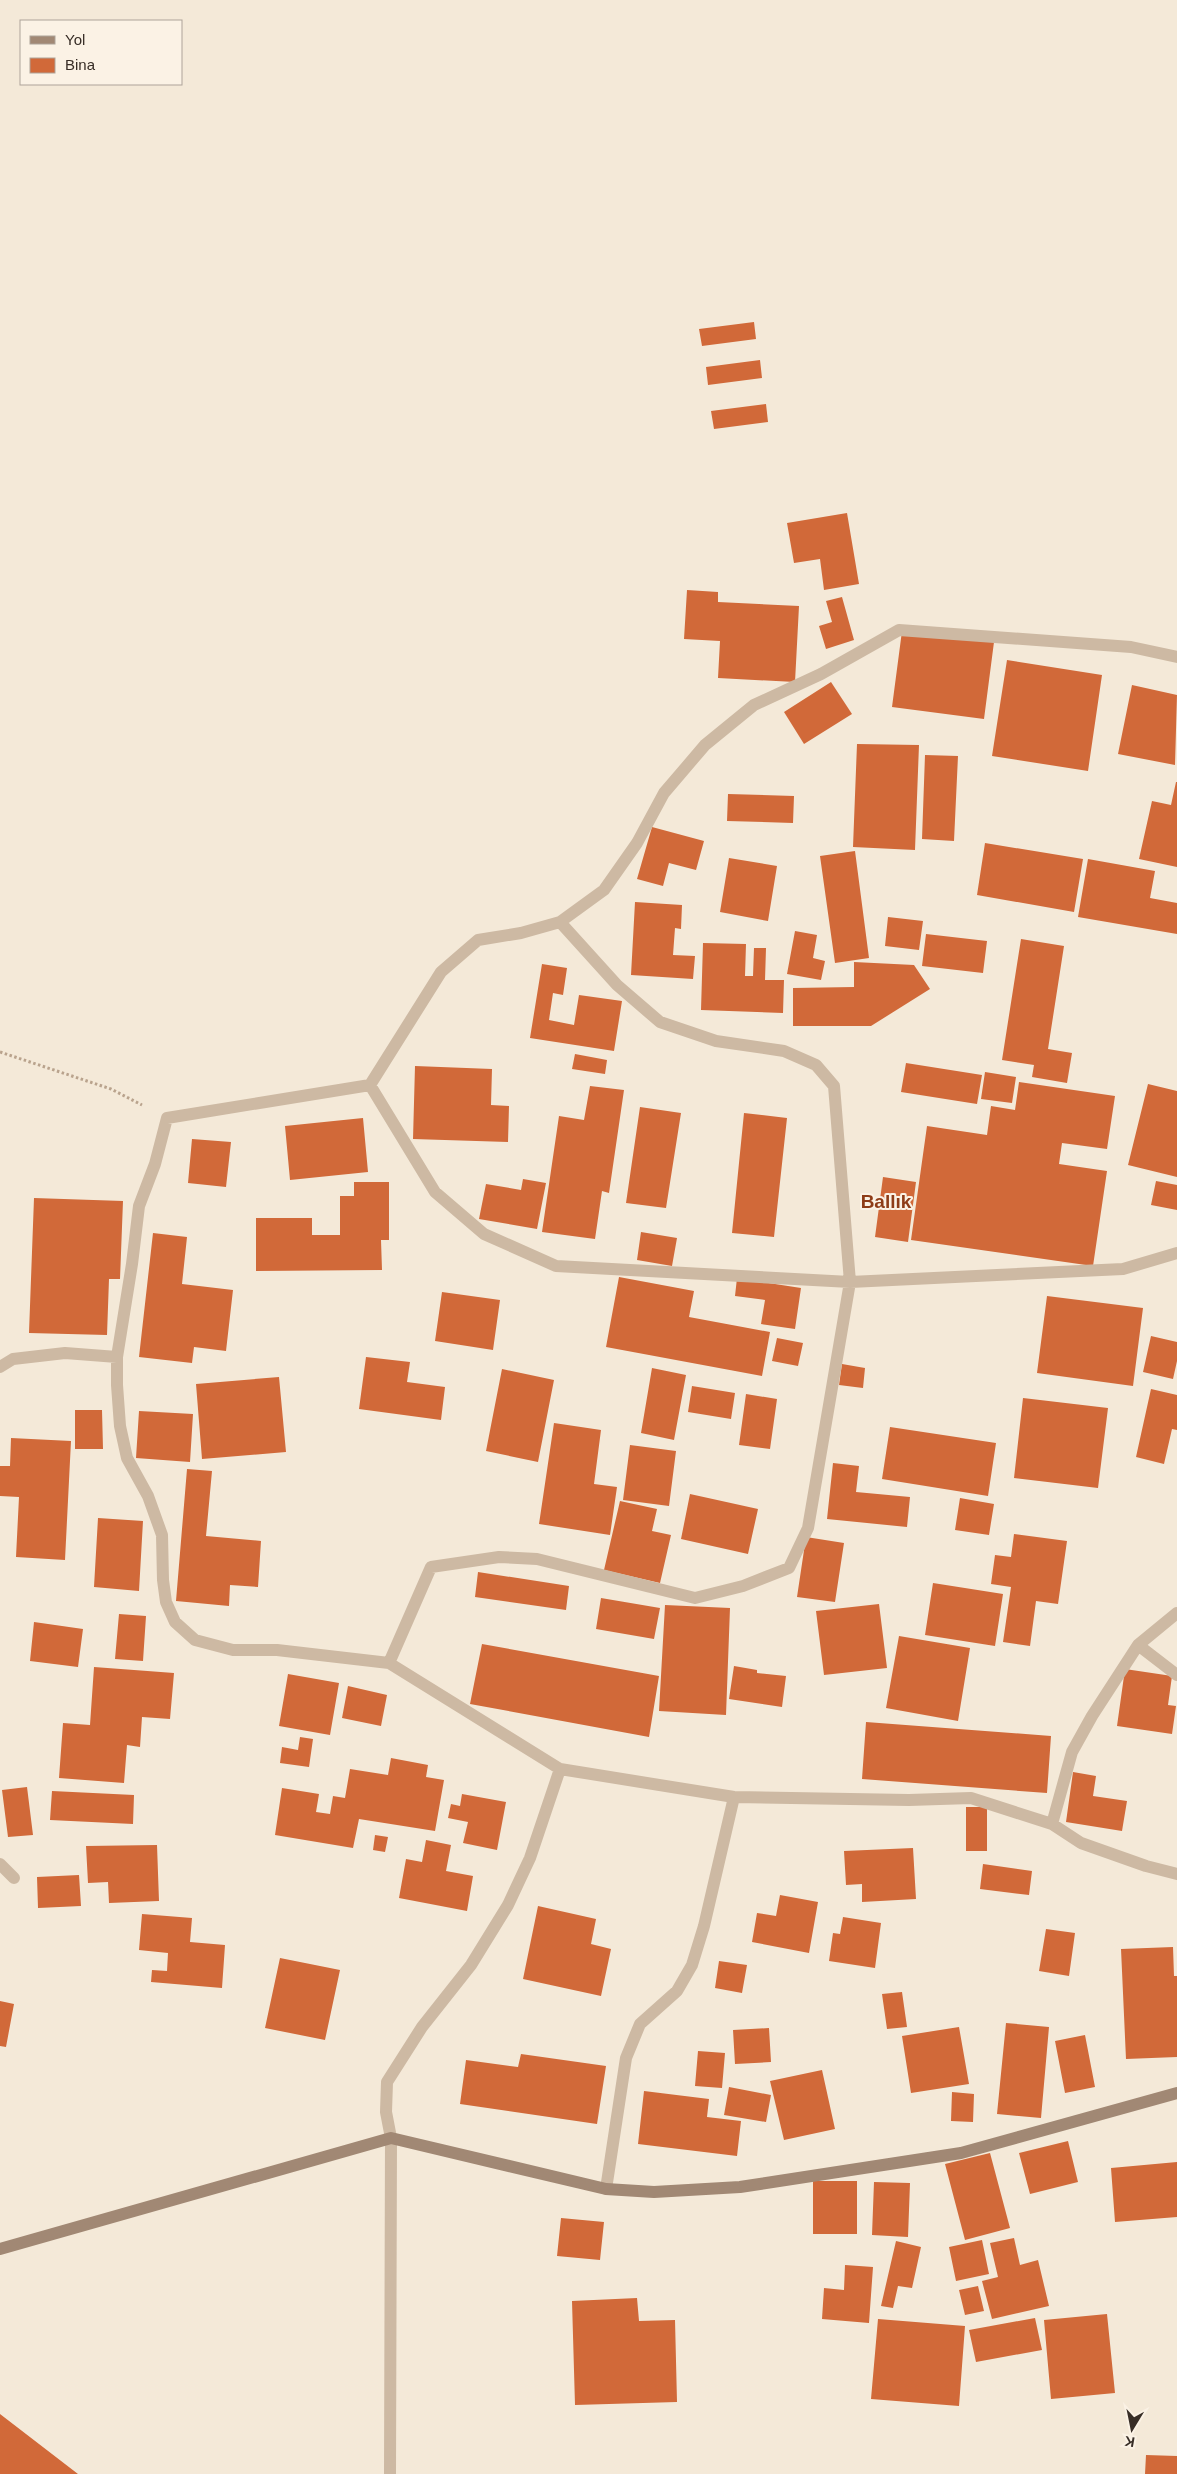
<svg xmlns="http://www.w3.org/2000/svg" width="1177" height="2474" font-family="Helvetica,sans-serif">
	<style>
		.building { fill: #d16939 }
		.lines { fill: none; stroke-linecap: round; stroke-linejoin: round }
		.path { stroke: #b9a38d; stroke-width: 3; stroke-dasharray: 2.5 2.5; stroke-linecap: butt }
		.street { stroke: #cdb9a3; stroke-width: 12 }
		.secondary { stroke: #a18874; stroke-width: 12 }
		.labels { text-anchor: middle; stroke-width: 4; stroke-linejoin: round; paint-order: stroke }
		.quarter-label { font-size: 19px; font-weight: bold; fill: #8e3c17; stroke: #fbf2e5 }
	</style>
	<rect width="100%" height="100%" fill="#f4e9d8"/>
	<path class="building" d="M754,322L756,339L702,346L699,329Z
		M760,360L762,378L708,385L706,367Z
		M766,404L768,422L714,429L711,411Z
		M847,513L859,584L824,590L820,559L794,563L787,523Z
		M687,590L718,592V602L799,606L795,682L718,678L720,641L684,639Z
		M842,597L854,640L826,649L819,626L832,622L826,601Z
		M902,631L994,642L984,719L892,707Z
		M1007,660L1102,675L1088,771L992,756Z
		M831,682L852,714L804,744L784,712Z
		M1132,685L1177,695L1175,765L1118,754Z
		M857,744L919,745L915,850L853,847Z
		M925,755L958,756L954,841L922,839Z
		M1176,782H1177V867L1139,859L1152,801L1171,805Z
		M728,794L794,796L793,823L727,821Z
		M652,827L704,841L696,870L669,863L663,886L637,879Z
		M985,843L1083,859L1074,912L977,895Z
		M855,851L869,958L835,963L820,856Z
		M729,858L777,866L768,921L720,912Z
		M1088,859L1155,871L1150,898L1177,903V934L1078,917Z
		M635,902L682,905L681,929L675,928L673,955L695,956L693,979L631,975Z
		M888,917L923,921L919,950L885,946Z
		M795,931L817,935L813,958L825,961L821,980L787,974Z
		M926,934L987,941L983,973L922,966Z
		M1021,939L1064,946L1048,1049L1072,1053L1067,1083L1032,1077L1034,1065L1002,1060Z
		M703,943L746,944L745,976H753L754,948H766L765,980H784L783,1013L701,1010Z
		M854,962L914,965L930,989L871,1026H793V988L854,987Z
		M542,964L567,968L563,995L553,993L549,1020L574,1025L579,995L622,1001L614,1051L530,1038Z
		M575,1054L607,1060L605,1074L572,1069Z
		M906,1063L982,1075L977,1104L901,1092Z
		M415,1066L492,1069L491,1105L509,1106L508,1142L413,1139Z
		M985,1072L1016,1077L1012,1103L981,1099Z
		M1019,1082L1115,1096L1107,1149L1062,1143L1059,1164L1107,1171L1093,1266L911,1240L927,1126L987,1135L991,1106L1015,1110Z
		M1148,1084L1177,1091V1177L1128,1165Z
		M590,1086L624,1090L609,1193L602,1191L595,1239L542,1232L559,1116L584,1120Z
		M640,1107L681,1113L666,1208L626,1203Z
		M744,1113L787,1118L774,1237L732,1233Z
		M363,1118L368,1172L290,1180L285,1126Z
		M192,1139L231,1142L226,1187L188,1183Z
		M883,1177L916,1182L908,1242L875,1237Z
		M523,1179L546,1183L537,1229L479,1219L486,1184L521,1190Z
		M1156,1181L1177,1185V1210L1151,1205Z
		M354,1182H389V1240H381L382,1270L256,1271V1218H312V1235H340V1196H354Z
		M34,1198L123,1201L120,1279H109L107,1335L29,1333Z
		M641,1232L677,1238L672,1266L637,1260Z
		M153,1233L187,1237L182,1284L233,1290L226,1351L194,1347L192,1363L139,1357Z
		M619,1277L694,1291L689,1317L770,1332L762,1376L606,1347Z
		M737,1278L801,1288L795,1329L761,1324L765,1300L735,1296Z
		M442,1292L500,1300L493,1350L435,1341Z
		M1047,1296L1143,1308L1133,1386L1037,1373Z
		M1151,1336L1177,1342V1361L1173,1379L1143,1372Z
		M777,1338L803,1343L798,1366L772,1361Z
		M366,1357L410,1362L407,1382L445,1387L441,1420L359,1409Z
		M842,1364L865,1368L863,1388L839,1385Z
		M652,1368L686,1375L674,1440L641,1433Z
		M502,1369L554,1380L538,1462L486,1451Z
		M279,1377L286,1452L202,1459L196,1384Z
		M692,1386L735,1393L731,1419L688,1412Z
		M1151,1389L1177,1395V1430L1172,1429L1164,1464L1136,1457Z
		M746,1394L777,1399L770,1449L739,1445Z
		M1023,1398L1108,1408L1098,1488L1014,1478Z
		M75,1410H102L103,1449H75Z
		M139,1411L193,1414L190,1462L136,1458Z
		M554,1423L601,1430L594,1484L617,1487L610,1535L539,1524Z
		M890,1427L996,1443L988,1496L882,1479Z
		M11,1438L71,1441L65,1560L16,1557L19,1497L0,1496V1466H10Z
		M630,1445L676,1451L669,1506L623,1500Z
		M833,1463L859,1466L856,1492L910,1497L907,1527L827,1519Z
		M187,1469L212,1471L206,1536L261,1541L258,1587L230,1585L229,1606L176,1601Z
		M690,1494L758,1509L748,1554L681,1539Z
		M960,1498L994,1504L989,1535L955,1530Z
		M620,1501L657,1509L652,1531L671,1535L660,1583L604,1570Z
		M98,1518L143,1521L139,1591L94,1587Z
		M1014,1534L1067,1541L1058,1604L1036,1601L1030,1646L1003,1642L1011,1587L991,1584L995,1555L1011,1557Z
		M806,1537L844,1543L835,1602L797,1597Z
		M478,1572L569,1586L566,1610L475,1597Z
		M933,1583L1003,1594L995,1646L925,1635Z
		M601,1598L660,1608L654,1639L596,1629Z
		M879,1604L887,1668L824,1675L816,1611Z
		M665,1605L730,1608L726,1715L659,1711Z
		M119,1614L146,1616L143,1661L115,1659Z
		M34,1622L83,1629L78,1667L30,1661Z
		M899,1636L970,1648L958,1721L886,1708Z
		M482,1644L659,1676L649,1737L470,1704Z
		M734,1666L757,1670V1673L786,1676L782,1707L729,1699Z
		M94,1667L174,1673L170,1719L142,1717L140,1747L127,1745L124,1783L59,1778L63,1723L90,1725Z
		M1125,1669L1172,1676L1168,1705L1176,1706L1172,1734L1117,1726Z
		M288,1674L339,1683L330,1735L279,1726Z
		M348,1686L387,1695L381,1726L342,1718Z
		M866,1722L1051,1736L1047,1793L862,1779Z
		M300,1737L313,1739L309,1767L280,1763L282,1747L298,1750Z
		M391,1758L428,1765L426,1777L444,1780L435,1831L359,1819L353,1848L275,1835L282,1788L319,1794L316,1812L330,1814L333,1796L345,1798L350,1769L388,1775Z
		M1073,1772L1096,1776L1093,1796L1127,1801L1122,1831L1066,1822Z
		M27,1787L33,1835L8,1837L2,1790Z
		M52,1791L134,1795L133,1824L50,1820Z
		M462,1794L506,1802L497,1850L463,1843L468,1822L448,1818L451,1804L460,1806Z
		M966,1807H987V1851H966Z
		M375,1835L388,1837L385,1852L373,1850Z
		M426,1840L451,1845L446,1871L473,1876L467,1911L399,1898L406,1859L422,1862Z
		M157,1845L159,1901L109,1903L108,1882L88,1883L86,1846Z
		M913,1848L916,1899L862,1902V1884L846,1885L844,1851Z
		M983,1864L1032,1871L1029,1895L980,1889Z
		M79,1875L81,1906L38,1908L37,1877Z
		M780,1895L818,1902L809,1953L752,1942L757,1913L776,1916Z
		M538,1906L596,1919L591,1944L611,1949L601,1996L523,1979Z
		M142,1914L192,1918L190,1942L225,1945L222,1988L151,1982L152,1970L167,1971L168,1953L139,1950Z
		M843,1917L881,1923L875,1968L829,1961L833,1933L840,1934Z
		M1046,1929L1075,1933L1069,1976L1039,1971Z
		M1173,1947L1174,1976H1177V2057L1126,2059L1121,1949Z
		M280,1958L340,1970L325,2040L265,2028Z
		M719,1961L747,1965L742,1993L715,1988Z
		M902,1992L907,2027L887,2029L882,1994Z
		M0,2001L14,2004L6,2047L0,2046Z
		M1006,2023L1049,2027L1041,2118L997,2114Z
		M959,2027L969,2084L911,2093L902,2036Z
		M769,2028L771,2062L735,2064L733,2030Z
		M1085,2035L1095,2087L1065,2093L1055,2041Z
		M698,2051L725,2053L722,2088L695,2086Z
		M521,2054L606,2066L597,2124L460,2104L466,2060L518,2067Z
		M822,2070L835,2129L784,2140L770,2081Z
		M729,2087L771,2095L766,2122L724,2115Z
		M644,2091L709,2099L707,2117L741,2121L737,2156L638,2144Z
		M952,2092L974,2094L973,2122L951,2121Z
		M1068,2141L1078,2182L1030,2194L1019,2153Z
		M990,2153L1010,2228L965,2240L945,2164Z
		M1177,2162V2217L1115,2222L1111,2168Z
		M813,2181H857V2234H813Z
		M874,2182L910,2183L908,2237L872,2235Z
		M561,2218L604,2222L600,2260L557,2256Z
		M1014,2238L1020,2265L1038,2260L1049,2306L992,2319L982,2281L998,2277L990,2243Z
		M982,2240L989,2274L956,2281L949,2247Z
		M896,2241L921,2247L912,2288L898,2286L893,2308L881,2306Z
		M845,2265L873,2267L869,2323L822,2319L824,2288L844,2290Z
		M978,2286L984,2311L965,2315L959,2290Z
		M637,2298L639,2321L675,2320L677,2402L575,2405L572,2301Z
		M1107,2314L1115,2393L1051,2399L1044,2320Z
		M1035,2318L1042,2350L976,2362L969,2330Z
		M878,2319L965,2326L959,2406L871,2399Z
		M0,2414L78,2474H0Z
		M1146,2455L1177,2456V2474H1145Z"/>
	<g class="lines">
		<path class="path" d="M0,1052L111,1089L142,1105"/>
		<path class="street" d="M1177,657L1131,647L899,630L821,674L754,705L705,745L664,793L637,843L604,890L560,922L521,933L478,940L441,972L370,1085L167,1118L155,1164L139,1206L132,1264L117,1357V1385L120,1426L127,1458L148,1496L162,1535L163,1580L166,1602L175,1622L195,1640L233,1650H277L389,1663L560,1769L734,1797L909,1800L971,1798L1052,1824L1081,1843L1146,1866L1177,1874
			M370,1085L435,1192L484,1234L556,1266L850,1282L1123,1269L1177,1253
			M0,1367L13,1359L65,1353L117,1357
			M1138,1645L1177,1675
			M389,1663L431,1567L499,1557L537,1559L695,1598L743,1586L789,1568L808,1528L850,1282L834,1086L816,1065L784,1051L716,1041L660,1022L617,985L560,922
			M1052,1824L1072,1752L1092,1716L1138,1645L1177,1613
			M0,1864L14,1878
			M606,2189L626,2058L640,2024L677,1991L692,1965L704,1926L734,1797
			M390,2474L391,2138L386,2112L387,2082L422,2027L471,1965L508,1905L530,1858L560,1769"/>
		<path class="secondary" d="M0,2249L391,2138L606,2189L654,2192L740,2187L961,2153L1177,2093"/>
	</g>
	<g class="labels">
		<g class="quarter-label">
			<text x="886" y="1208">Ballık</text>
		</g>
	</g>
	<rect x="20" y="20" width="162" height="65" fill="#fbf2e5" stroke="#ada399"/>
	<rect x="30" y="36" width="25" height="8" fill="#a18874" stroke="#ada399"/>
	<text x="65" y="45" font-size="15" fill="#372d26">Yol</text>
	<rect x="30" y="58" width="25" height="15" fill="#d16939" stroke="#ada399"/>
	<text x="65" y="70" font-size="15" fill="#372d26">Bina</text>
	<g transform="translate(1132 2429) rotate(190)" stroke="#fbf2e5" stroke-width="4" paint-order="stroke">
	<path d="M0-4L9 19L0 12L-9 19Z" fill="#372d26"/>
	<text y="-8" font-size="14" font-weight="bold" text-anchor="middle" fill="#372d26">K</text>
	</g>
</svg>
